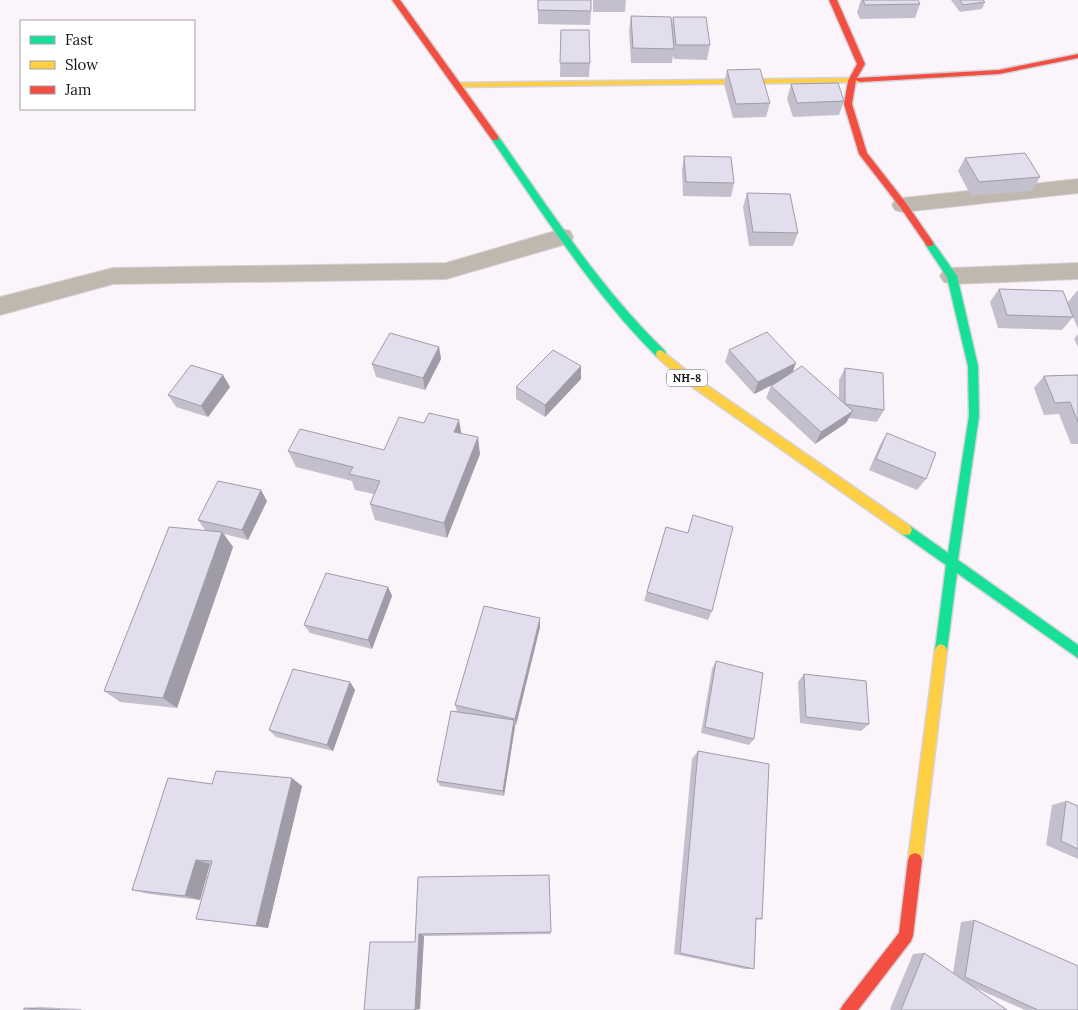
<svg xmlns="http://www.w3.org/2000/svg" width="1078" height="1010" font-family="Lora,serif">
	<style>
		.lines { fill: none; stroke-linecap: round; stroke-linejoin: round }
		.street-casing { stroke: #d6d2d6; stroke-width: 2 }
		.fast-casing { stroke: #d6d2d6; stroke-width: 3 }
		.slow-casing { stroke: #d6d2d6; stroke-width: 3 }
		.jam-casing { stroke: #d6d2d6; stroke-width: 3 }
		.street { fill: #c0b7af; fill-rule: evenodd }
		.fast { fill: #16e098; fill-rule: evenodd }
		.slow { fill: #ffcf43; fill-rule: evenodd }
		.jam { fill: #f24e42; fill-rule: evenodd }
		.wall { fill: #c3bfcd }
		.shaded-wall { fill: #9f9ba7 }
		.building { fill: #e3deee; stroke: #9f9ba7 }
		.labels { text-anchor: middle; stroke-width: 4; stroke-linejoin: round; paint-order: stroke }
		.shield { fill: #fff; stroke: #5d595d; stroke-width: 1 }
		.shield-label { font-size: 11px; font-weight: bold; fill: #181218 }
	</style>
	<rect width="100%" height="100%" fill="#fbf5fb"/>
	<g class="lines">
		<g class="street-casing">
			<path id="street" d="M1078,179V193L903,212L895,210L892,205L895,200L903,198Z
				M562,229L570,231L573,237L570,243L446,279L113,284L0,315V297L113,268L446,263Z
				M1078,263V279L952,284L944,282L940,276L944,270L952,268Z"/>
		</g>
		<g class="fast-casing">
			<path id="fast" d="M495,135L498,136C551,211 599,287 665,351L666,354L665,357H657C592,292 544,215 492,140V136Z
				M930,241L933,242L957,276L978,366L979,416L958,560L1078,645V658L957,573L947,650L945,654L941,656L937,654L935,650L946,565L902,534L900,530L902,526L906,525L910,526L948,553L969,416L968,366L947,277L925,244Z"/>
		</g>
		<g class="slow-casing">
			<path id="slow" d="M860,78L864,80L863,82L457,87L453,85L457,83Z
				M661,350L692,375L910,526L912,530L910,534L906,535L902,534L684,381L657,357L656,354L657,351Z
				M941,644L945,646L947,650L922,860L920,865L915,867L910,865L908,860L935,650L937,646Z"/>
		</g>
		<g class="jam-casing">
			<path id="jam" d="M392,0H400L498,136V140H492Z
				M829,0H837L865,64L857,78L999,70L1078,54V58L999,74L860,82L856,80L852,104L867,153L906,203L933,242V246H927L900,207L859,154L844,104L848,81L857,64Z
				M915,853L920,855L922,860L913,936L911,941L858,1010H840L843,1005L899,933L908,860L910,855Z"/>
		</g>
		<use href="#street" class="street"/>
		<use href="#fast" class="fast"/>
		<use href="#slow" class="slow"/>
		<use href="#jam" class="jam"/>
	</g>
	<path class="wall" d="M538,0L591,11L590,25L538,24Z
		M593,0H626L625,12H593Z
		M861,0H918L920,4L915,18L860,19L857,12Z
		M951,0H983L985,2L982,9L960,12Z
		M631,16L672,25L673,17L710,45L707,60L674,59L673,55L672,63H631L629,30Z
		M561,30L590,63L589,77H560Z
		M727,70L770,103L766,117L733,118L724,84Z
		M791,84L844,101L839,115L793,117L787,99Z
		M684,156L734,183L731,197L683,196L682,170Z
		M965,158L1040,177L1032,191L971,196L958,171Z
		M747,193L798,233L793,246H749L743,207Z
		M999,289L1067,303L1078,290V329L1073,317L1062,330L998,328L990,302Z
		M1078,334V347L1074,339Z
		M439,347L441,359L425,390L376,377L372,364Z
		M729,350L796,363L792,373L839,399V380L845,368L884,410L877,422L849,418L846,423L815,444L766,398L771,386L773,384L754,394L725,362Z
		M581,366V379L545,417L516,399V387Z
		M223,375L230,387L208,417L176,407L168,395Z
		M1078,375V444H1071L1059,414L1044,415L1034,388L1044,376Z
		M461,433L480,454L447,538L375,520L370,504L374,494L355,490L352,481L296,467L288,451L384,450Z
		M887,433L926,479L917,490L869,470L880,445Z
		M267,501L248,540L224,534L233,547L177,708L120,702L104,691L211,531L205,530L198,520Z
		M693,515L712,611L708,620L644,601L666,527L688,533Z
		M388,587L392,596L372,649L310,633L304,625Z
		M540,627L516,725H515L504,796L440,786L437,781L457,711L455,705Z
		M716,661L754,739L749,745L701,733L712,669Z
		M804,674L869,724L861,731L800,723L798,682Z
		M350,682L355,690L333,751L276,737L269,730Z
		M698,751L762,919L756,920L754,969H745L674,954L692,759Z
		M302,786L268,928L196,919L211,865L210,864L200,900L149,894L132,890Z
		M1066,801L1078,806V859L1046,845L1052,805Z
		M418,877L551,932L550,934L424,936L420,1009L415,942Z
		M974,920L1078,1010H1025L969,985L1007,1010H891L890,1009L913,954L924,953L953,973L961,922Z
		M40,1007L82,1009L81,1010H24V1008Z"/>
	<path class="shaded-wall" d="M439,347L441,359L425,390L423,378Z
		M796,363L791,376L754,394L758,382Z
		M581,366V379L545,417V405Z
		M223,375L230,387L208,417L201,406Z
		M853,411L846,423L815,444L821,432Z
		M459,420L462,437L454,432Z
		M478,437L480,454L447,538L444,523Z
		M261,490L267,501L248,540L242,530Z
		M222,532L233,547L177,708L163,698Z
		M388,587L392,596L372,649L368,640Z
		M540,618V627L516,725L515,719Z
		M350,682L355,690L333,751L327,745Z
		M514,720L515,727L504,796L503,791Z
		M292,778L302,786L268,928L256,926Z
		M196,860L210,864L200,900L185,896Z
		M419,934L424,936L420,1009L415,1010Z"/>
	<path class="building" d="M538,0H591V11L538,10Z
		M863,0H918L920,4L865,5Z
		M960,0H983L985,2L963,5Z
		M631,16L671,17L674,49L633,48Z
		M673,17H706L710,45H676Z
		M561,30H589L590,63H560Z
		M760,69L770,103L736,104L727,70Z
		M838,83L844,101L797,103L791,84Z
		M1025,153L1040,177L979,182L965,158Z
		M684,156L731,157L734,183L686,182Z
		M747,193L790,194L798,233L753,232Z
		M999,289L1063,291L1073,317L1007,315Z
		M767,332L796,363L758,382L729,350Z
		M390,333L439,347L423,378L372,364Z
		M553,350L581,366L545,405L516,387Z
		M191,365L223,375L201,406L168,395Z
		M802,366L853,411L821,432L771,386Z
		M845,368L883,373L884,410L845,404Z
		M1078,375V422L1070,402L1055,403L1044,376Z
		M429,413L459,420L454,432L478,437L444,523L370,504L380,481L349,474L353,467L288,451L300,429L384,450L399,417L424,423Z
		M887,433L936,453L926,479L876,459Z
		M218,481L261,490L242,530L198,520Z
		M693,515L733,527L712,611L647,592L666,527L688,533Z
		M169,527L222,532L163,698L104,691Z
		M326,573L388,587L368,640L304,625Z
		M484,606L540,618L515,719L455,705Z
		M716,661L763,673L754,739L705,727Z
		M293,669L350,682L327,745L269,730Z
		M804,674L866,681L869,724L806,717Z
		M451,711L514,720L503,791L437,781Z
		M698,751L769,764L762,919L756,918L754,969L680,953Z
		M216,771L292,778L256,926L196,919L212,861L196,860L185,896L132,890L168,778L212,784Z
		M1066,801L1078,806V849L1061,841Z
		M549,875L551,932L419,934L415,1010H364L370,942H415L418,877Z
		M974,920L1078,966V1010H1038L965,977Z
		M924,953L1007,1010H901Z
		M24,1008L60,1010H24Z"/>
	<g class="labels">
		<rect class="shield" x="667" y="369.5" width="40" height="17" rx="4"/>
		<g class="shield-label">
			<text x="687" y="382">NH-8</text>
		</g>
	</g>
	<rect x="20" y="20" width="175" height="90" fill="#ffffff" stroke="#a3a0a3"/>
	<rect x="30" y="36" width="25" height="8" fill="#16e098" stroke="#a3a0a3"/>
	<text x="65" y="45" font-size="15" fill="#181218">Fast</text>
	<rect x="30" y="61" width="25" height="8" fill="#ffcf43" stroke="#a3a0a3"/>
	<text x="65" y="70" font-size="15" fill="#181218">Slow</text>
	<rect x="30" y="86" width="25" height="8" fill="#f24e42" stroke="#a3a0a3"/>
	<text x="65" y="95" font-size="15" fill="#181218">Jam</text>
</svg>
